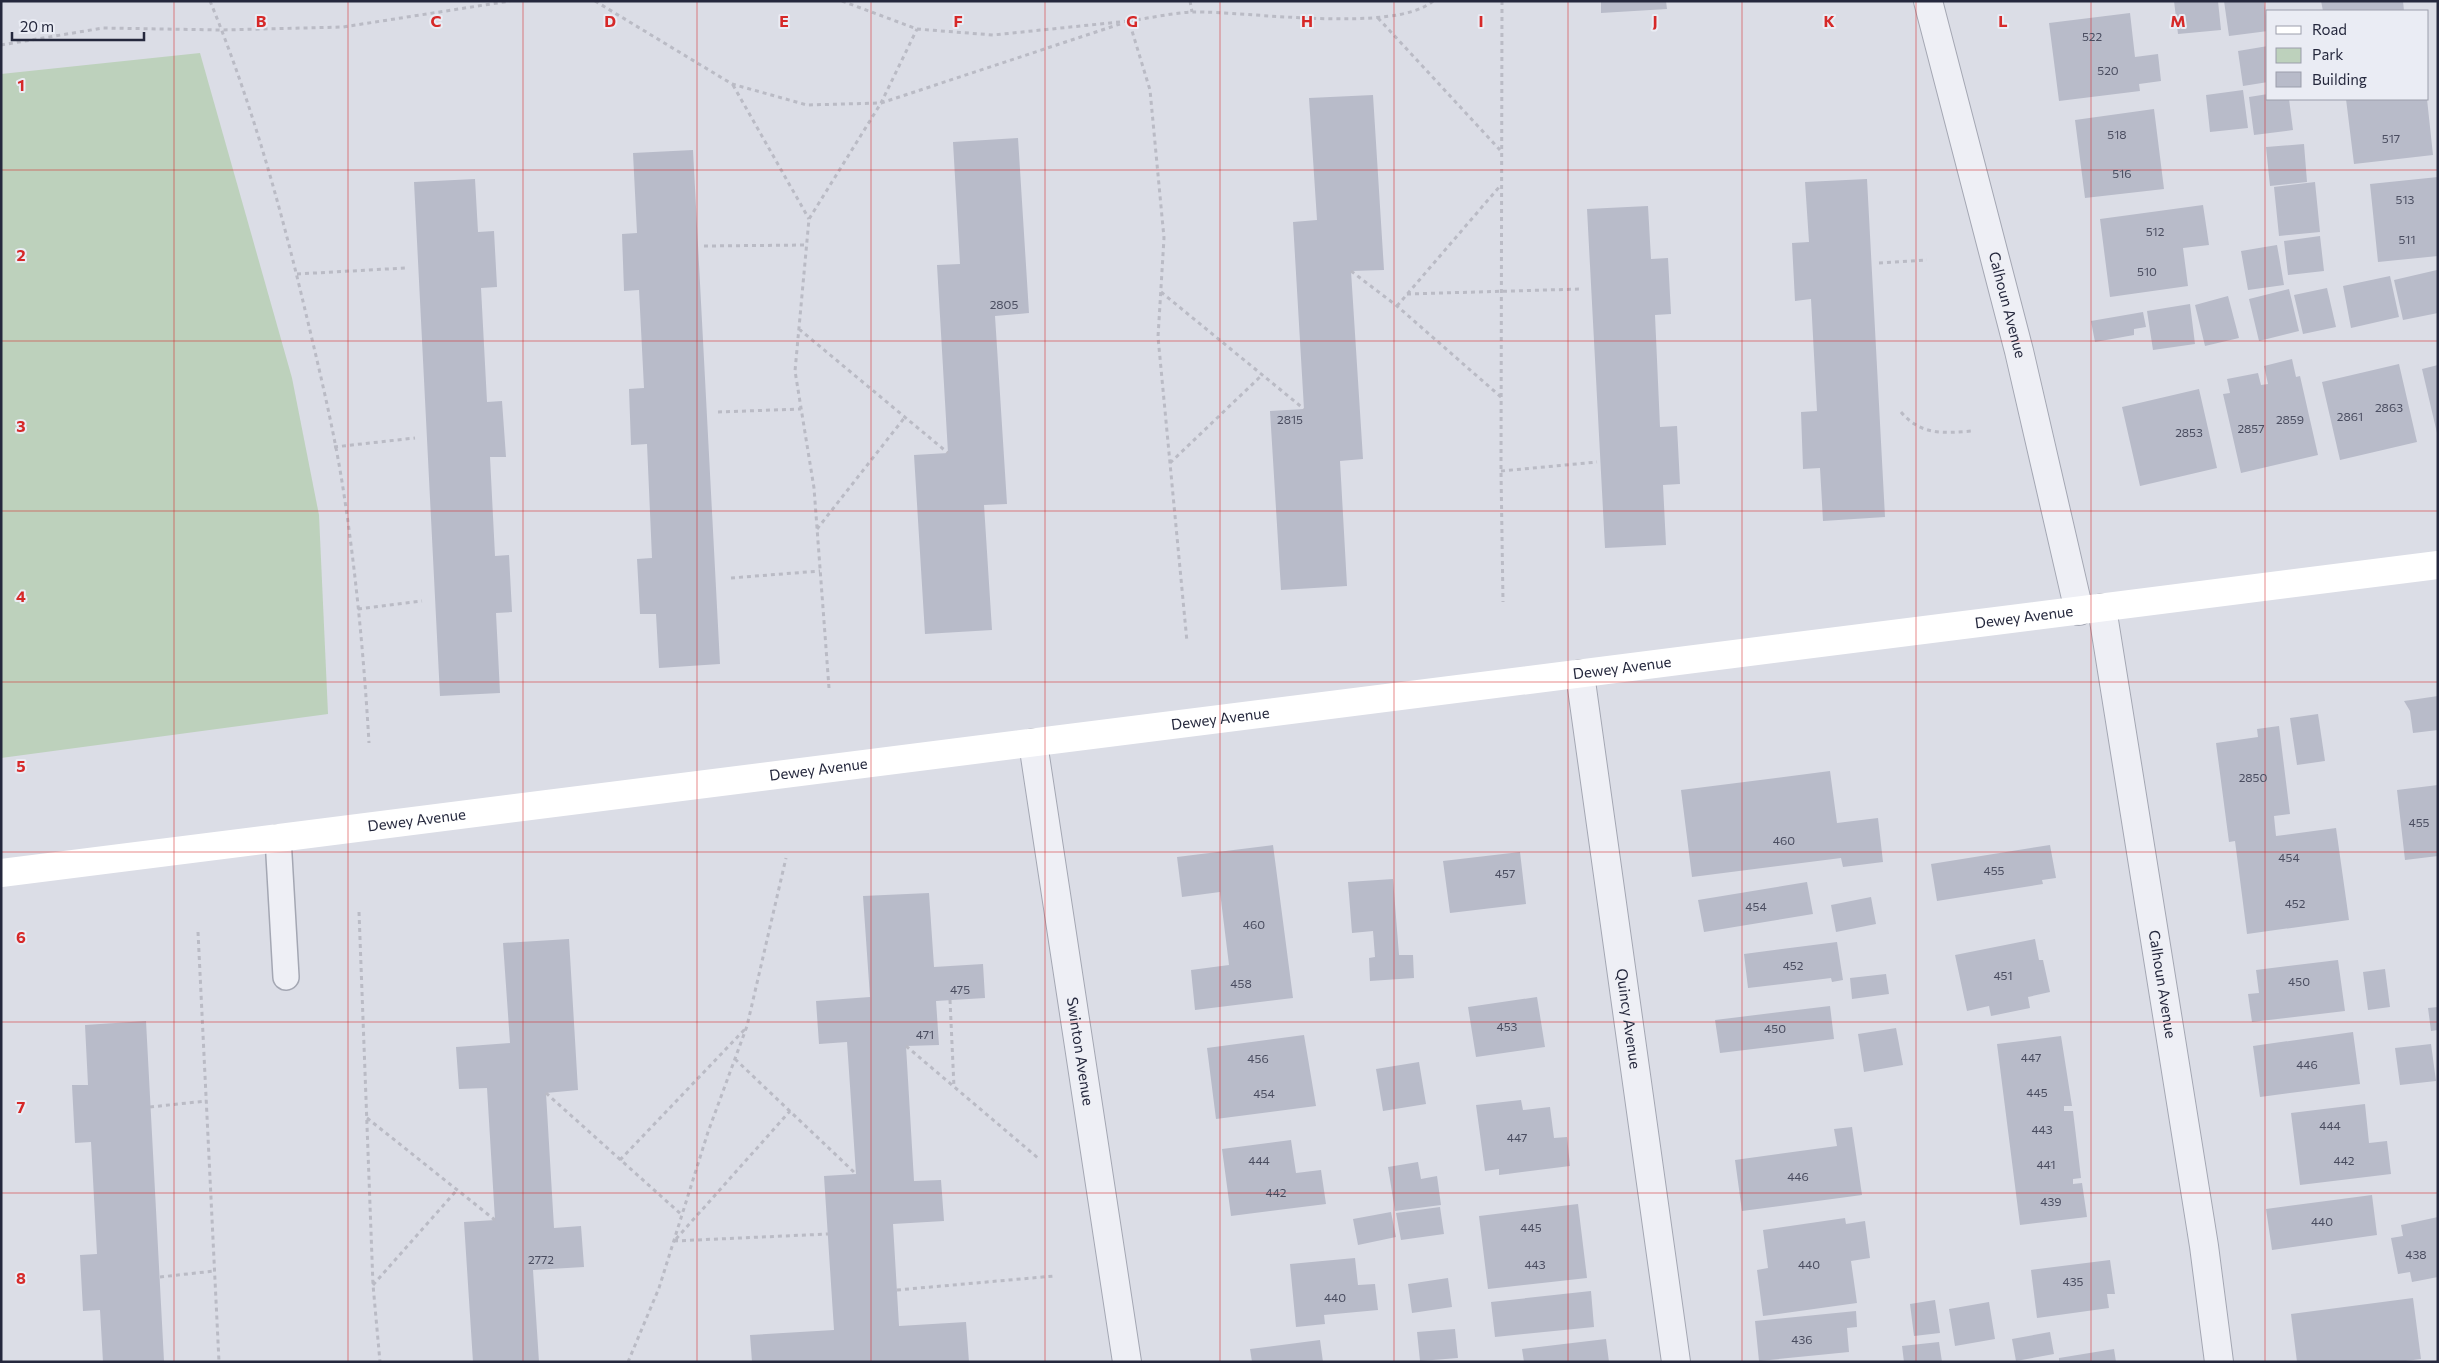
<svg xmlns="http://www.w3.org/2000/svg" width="2439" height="1363" font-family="Commissioner,sans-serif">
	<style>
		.green { fill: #bdd1bc }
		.building { fill: #b8bbc9 }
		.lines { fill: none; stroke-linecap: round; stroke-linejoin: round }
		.lane-casing { stroke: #a4a7b3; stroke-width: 28 }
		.street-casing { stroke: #a4a7b3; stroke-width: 30 }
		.path { stroke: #babbc5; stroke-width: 3; stroke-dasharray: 4 4; stroke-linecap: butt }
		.lane { stroke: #eeeff5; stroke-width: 25 }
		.street { stroke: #eeeff5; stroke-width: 28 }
		.secondary { stroke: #fff; stroke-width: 28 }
		.grid { fill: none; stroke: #d62828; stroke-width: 1; stroke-opacity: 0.55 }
		.labels { text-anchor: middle; stroke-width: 4; stroke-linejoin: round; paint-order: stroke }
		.number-label { font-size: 12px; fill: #4a4d60 }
		.street-label { font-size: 15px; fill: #25283d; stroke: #eaecf4 }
		.grid-label { font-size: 16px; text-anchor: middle; font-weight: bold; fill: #d62828; stroke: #eaecf4; stroke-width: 4; stroke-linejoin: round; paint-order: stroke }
	</style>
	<rect width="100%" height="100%" fill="#dbdde6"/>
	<path class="green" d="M200,53L292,378L319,515L328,714L1,758V74Z"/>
	<path class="building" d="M1601,1H1666L1667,9L1601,13Z
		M2174,1H2218L2221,30L2178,34Z
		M2224,1H2264L2268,31L2229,36Z
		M2321,1H2403L2404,11H2323Z
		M2130,13L2135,57L2158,54L2161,81L2139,84L2140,91L2059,101L2049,23Z
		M2268,46V82L2243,86L2238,51Z
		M2243,90L2248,128L2210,132L2206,95Z
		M2268,94V99H2289L2293,130L2254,135L2249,97Z
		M1373,95L1384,270L1351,271L1363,459L1340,461L1347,586L1281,590L1270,411L1304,409L1293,222L1317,220L1309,98Z
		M2346,99H2427L2433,155L2354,164Z
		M2154,109L2164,189L2085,198L2075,120Z
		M1018,138L1029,313L995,316L1007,504L984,505L992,630L925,634L914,455L948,453L937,265L960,264L953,142Z
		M2304,144L2307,182L2270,186L2266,147Z
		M693,150L720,664L659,668L656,614H640L637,559L652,558L647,444L631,445L629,389L644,388L639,290L624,291L622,234L637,233L633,153Z
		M2438,177V256L2378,262L2370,184Z
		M475,179L478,232L494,231L497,287L481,288L487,402L502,401L506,457H490L495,556L509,555L512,612L496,613L500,693L440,696L414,182Z
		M1867,179L1885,517L1823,521L1820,468L1803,469L1801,412L1817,411L1811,299L1795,301L1792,243L1809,242L1805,182Z
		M2315,182L2320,232L2279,236L2274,187Z
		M2203,205L2209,245L2183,248L2188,286L2110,297L2100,219Z
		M1648,206L1651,259L1668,258L1671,314L1655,315L1660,427L1677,426L1680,484L1663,485L1666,545L1605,548L1587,209Z
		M2320,236L2324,271L2288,275L2284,241Z
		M2277,245L2284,285L2248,290L2241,251Z
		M2437,270L2438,313L2403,320L2394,280Z
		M2390,276L2399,317L2351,328L2343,286Z
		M2327,288L2336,327L2303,334L2294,295Z
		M2289,289L2299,331L2259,341L2249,299Z
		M2228,296L2239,338L2205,346L2195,305Z
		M2190,304L2195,344L2153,350L2147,311Z
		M2143,312L2146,327L2134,329V335L2095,342L2091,321Z
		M2292,359L2296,377L2300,376L2318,455L2241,473L2223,394L2230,393L2227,379L2258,373L2261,385L2268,384L2264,366Z
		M2399,364L2417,442L2340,460L2322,382Z
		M2438,365V433H2437L2422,369Z
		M2199,389L2217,468L2140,486L2122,407Z
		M2438,696V730L2413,733L2410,711L2404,701Z
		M2318,714L2325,761L2297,765L2290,718Z
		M2279,726L2290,814L2274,816L2276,836L2336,828L2349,920L2247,934L2235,841L2229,842L2216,743L2258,737L2257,729Z
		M1830,771L1837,823L1878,818L1883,862L1843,867L1841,858L1692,877L1681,790Z
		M2438,785V856L2405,860L2397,790Z
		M1273,845L1293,998L1195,1010L1191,970L1229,965L1220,892L1182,897L1177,857Z
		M2050,845L2056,878L2042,880L2043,884L1937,901L1931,864Z
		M1520,852L1526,904L1450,913L1443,861Z
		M1393,879L1399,955H1413L1414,978L1370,981L1369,958L1375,957L1373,931L1352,933L1348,882Z
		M1807,882L1813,914L1704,932L1698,900Z
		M929,893L934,967L983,964L985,998L936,1001L939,1045L906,1046L914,1181L941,1180L944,1221L893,1224L899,1326L966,1322L969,1362H752L750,1335L834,1330L824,1176L856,1174L847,1042L819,1044L816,1001L870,997L863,896Z
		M1871,897L1876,924L1836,932L1831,905Z
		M569,939L578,1090L546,1093L554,1228L581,1226L584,1267L533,1270L539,1362H473L464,1222L495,1220L487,1088L459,1089L456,1047L510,1043L503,943Z
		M2035,939L2039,960H2043L2050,992L2028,997L2030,1008L1991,1016L1989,1006L1967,1011L1955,955Z
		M1837,942L1843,980L1832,982L1831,978L1748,988L1744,954Z
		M2338,960L2345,1011L2252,1022L2248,994L2259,993L2256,970Z
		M2385,969L2390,1007L2368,1010L2363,972Z
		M1886,974L1889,994L1852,999L1850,978Z
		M1537,997L1545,1047L1476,1057L1468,1007Z
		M1830,1006L1834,1039L1720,1053L1715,1020Z
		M2438,1007V1030L2431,1031L2428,1008Z
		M146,1021L164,1361L103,1362L100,1310L83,1311L80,1255L97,1254L91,1142L75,1143L72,1085H88L85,1025Z
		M1896,1028L1903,1065L1864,1072L1858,1034Z
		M2353,1032L2360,1084L2260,1097L2253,1046Z
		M1304,1035L1316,1106L1216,1119L1207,1048Z
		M2061,1036L2072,1106H2064V1111H2073L2081,1178L2073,1179V1184L2082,1183L2087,1217L2020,1225L1997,1044Z
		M2431,1044L2436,1081L2400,1085L2395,1048Z
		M1419,1062L1426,1104L1383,1111L1376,1069Z
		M1521,1100L1523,1110L1550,1107L1554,1138L1567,1137L1570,1166L1499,1175V1169L1485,1171L1476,1105Z
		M2365,1104L2369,1143L2387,1141L2391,1174L2300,1185L2291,1113Z
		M1852,1127L1862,1195L1742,1211L1735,1160L1837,1146L1834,1129Z
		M1291,1140L1296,1173L1321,1170L1326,1204L1231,1216L1222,1149Z
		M1418,1162L1421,1179L1437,1176L1441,1205L1395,1211L1388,1167Z
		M2372,1195L2377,1235L2272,1250L2266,1209Z
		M1578,1204L1587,1278L1488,1289L1479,1216Z
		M1440,1207L1444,1234L1401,1240L1396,1213Z
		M1391,1212L1396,1237L1358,1245L1353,1219Z
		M2438,1217V1277L2412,1282L2410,1272L2398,1274L2391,1238L2403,1236L2401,1225Z
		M1845,1218L1846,1224L1865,1221L1870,1258L1851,1261L1857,1303L1763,1316L1757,1270L1768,1268L1763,1230Z
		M1355,1258L1358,1285L1375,1284L1378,1310L1324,1315L1325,1324L1296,1327L1290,1264Z
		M2110,1260L2115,1294H2107L2109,1308L2037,1318L2031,1270Z
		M1448,1278L1452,1307L1412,1313L1408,1284Z
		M1591,1291L1594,1327L1495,1337L1491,1302Z
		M2413,1298L2421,1359L2398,1362H2297L2291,1314Z
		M1935,1300L1940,1333L1914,1336L1910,1304Z
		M1989,1302L1995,1339L1955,1346L1949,1309Z
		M1856,1311L1857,1327L1847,1328L1849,1352L1759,1361L1755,1321Z
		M1455,1329L1458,1358L1420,1361L1417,1332Z
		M2050,1332L2054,1354L2016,1361L2012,1339Z
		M1606,1339L1609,1362H1524L1522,1349Z
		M1320,1340L1323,1362H1252L1250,1349Z
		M1939,1342L1942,1362H1904L1902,1346Z
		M2114,1349L2116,1362H2059V1358Z"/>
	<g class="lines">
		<g class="lane-casing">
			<path id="lane" d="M278,838L286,977"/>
		</g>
		<g class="street-casing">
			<g id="street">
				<path id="s1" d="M1928,1L2019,351L2079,611"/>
				<path id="s2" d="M2102,608L2204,1246L2219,1362"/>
				<path id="s3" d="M1580,674L1676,1362"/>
				<path id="s4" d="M1033,743L1127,1362"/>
			</g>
		</g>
		<path class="path" d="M210,1C249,96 277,194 301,293C316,356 333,424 343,488C356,572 364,658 369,743
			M595,1L732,84L807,105L881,103L1120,24
			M842,1L917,29L993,35L1129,21L1150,90L1164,238L1158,337L1187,642
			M1190,1L1192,12
			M1502,1L1501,471L1503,602
			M1378,18L1500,150
			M1129,21C1150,18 1172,13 1193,12C1246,11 1395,34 1433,1
			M1,45L103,28L222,30L343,27L510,1
			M733,85L809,219
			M704,246L807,245
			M1879,263L1927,260
			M1351,271L1397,306L1501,397
			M297,274L405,268
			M1161,292L1304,409
			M1407,294L1581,289
			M1397,306L1500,186
			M799,329L948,453
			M718,412L801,409
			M1901,412C1921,436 1944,433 1972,431
			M334,447L415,438
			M1170,463L1262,375
			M1501,471L1597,462
			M817,529L905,417
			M731,578L820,571
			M358,609L422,601
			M829,688L814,488L795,371L809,219L881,103L917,29
			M359,912L373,1285L380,1362
			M198,932L219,1362
			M950,1000L954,1087
			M906,1046L1038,1158
			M735,1059L856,1174
			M546,1093L682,1215
			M150,1107L206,1101
			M367,1118L495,1220
			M620,1160L746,1028
			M676,1239L790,1111
			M674,1241L828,1234
			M160,1277L214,1271
			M373,1285L457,1190
			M897,1290L1054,1276
			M628,1362L659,1288L708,1132L747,1026L786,858"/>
		<use href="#lane" class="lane"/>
		<use href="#street" class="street"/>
		<path class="secondary" id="s5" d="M1,873L2438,565"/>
	</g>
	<path class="grid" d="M174,1V1362M348,1V1362M523,1V1362M697,1V1362M871,1V1362M1045,1V1362M1220,1V1362M1394,1V1362M1568,1V1362M1742,1V1362M1916,1V1362M2091,1V1362M2265,1V1362M1,170H2438M1,341H2438M1,511H2438M1,682H2438M1,852H2438M1,1022H2438M1,1193H2438"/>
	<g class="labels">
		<g class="number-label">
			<text x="2092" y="41">522</text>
			<text x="2108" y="75">520</text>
			<text x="2117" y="139">518</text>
			<text x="2391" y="143">517</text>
			<text x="2122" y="178">516</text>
			<text x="2405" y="204">513</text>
			<text x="2155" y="236">512</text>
			<text x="2407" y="244">511</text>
			<text x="2147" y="276">510</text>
			<text x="1004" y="309">2805</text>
			<text x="2389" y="412">2863</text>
			<text x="2350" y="421">2861</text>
			<text x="1290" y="424">2815</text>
			<text x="2290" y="424">2859</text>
			<text x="2251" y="433">2857</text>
			<text x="2189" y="437">2853</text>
			<text x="2253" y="782">2850</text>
			<text x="2419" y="827">455</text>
			<text x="1784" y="845">460</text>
			<text x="2289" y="862">454</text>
			<text x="1994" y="875">455</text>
			<text x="1505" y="878">457</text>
			<text x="2295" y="908">452</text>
			<text x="1756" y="911">454</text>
			<text x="1254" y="929">460</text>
			<text x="1793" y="970">452</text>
			<text x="2003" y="980">451</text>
			<text x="2299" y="986">450</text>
			<text x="1241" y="988">458</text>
			<text x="960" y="994">475</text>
			<text x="1507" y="1031">453</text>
			<text x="1775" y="1033">450</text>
			<text x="925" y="1039">471</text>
			<text x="2031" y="1062">447</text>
			<text x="1258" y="1063">456</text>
			<text x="2307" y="1069">446</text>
			<text x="2037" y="1097">445</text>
			<text x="1264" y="1098">454</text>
			<text x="2330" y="1130">444</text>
			<text x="2042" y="1134">443</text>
			<text x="1517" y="1142">447</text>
			<text x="1259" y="1165">444</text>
			<text x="2344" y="1165">442</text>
			<text x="2046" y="1169">441</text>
			<text x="1798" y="1181">446</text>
			<text x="1276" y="1197">442</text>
			<text x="2051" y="1206">439</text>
			<text x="2322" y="1226">440</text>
			<text x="1531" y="1232">445</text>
			<text x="2416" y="1259">438</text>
			<text x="541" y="1264">2772</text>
			<text x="1535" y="1269">443</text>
			<text x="1809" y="1269">440</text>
			<text x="2073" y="1286">435</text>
			<text x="1335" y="1302">440</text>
			<text x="1802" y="1344">436</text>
		</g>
		<g class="street-label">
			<text dy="5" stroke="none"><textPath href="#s1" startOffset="314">Calhoun Avenue</textPath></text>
			<text dy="5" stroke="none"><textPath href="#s5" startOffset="2039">Dewey Avenue</textPath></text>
			<text dy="5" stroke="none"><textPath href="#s5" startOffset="1634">Dewey Avenue</textPath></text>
			<text dy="5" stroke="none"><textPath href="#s5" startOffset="1229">Dewey Avenue</textPath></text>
			<text dy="5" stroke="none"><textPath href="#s5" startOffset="824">Dewey Avenue</textPath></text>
			<text dy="5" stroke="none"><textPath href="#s5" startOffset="419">Dewey Avenue</textPath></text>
			<text dy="5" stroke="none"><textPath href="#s2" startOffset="381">Calhoun Avenue</textPath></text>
			<text dy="5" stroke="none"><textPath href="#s3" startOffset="348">Quincy Avenue</textPath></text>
			<text dy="5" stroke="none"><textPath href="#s4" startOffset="312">Swinton Avenue</textPath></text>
		</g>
	</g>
	<g class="grid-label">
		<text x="261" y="27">B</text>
		<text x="436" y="27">C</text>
		<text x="610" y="27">D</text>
		<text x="784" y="27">E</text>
		<text x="958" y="27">F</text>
		<text x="1132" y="27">G</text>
		<text x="1307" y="27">H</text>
		<text x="1481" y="27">I</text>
		<text x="1655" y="27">J</text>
		<text x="1829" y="27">K</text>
		<text x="2003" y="27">L</text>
		<text x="2178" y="27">M</text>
		<text x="21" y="91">1</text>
		<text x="21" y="261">2</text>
		<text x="21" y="432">3</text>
		<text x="21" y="602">4</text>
		<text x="21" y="772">5</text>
		<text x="21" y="943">6</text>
		<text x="21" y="1113">7</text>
		<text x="21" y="1284">8</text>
	</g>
	<rect width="2439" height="1363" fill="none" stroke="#25283d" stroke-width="5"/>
	<rect x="2266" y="10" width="162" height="90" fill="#eaecf4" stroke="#9b9eab"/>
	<rect x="2276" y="26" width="25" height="8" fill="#ffffff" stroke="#9b9eab"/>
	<text x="2312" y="35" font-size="15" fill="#25283d">Road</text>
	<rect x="2276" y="48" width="25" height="15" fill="#bdd1bc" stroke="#9b9eab"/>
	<text x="2312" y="60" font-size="15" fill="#25283d">Park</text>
	<rect x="2276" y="72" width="25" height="15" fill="#b8bbc9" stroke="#9b9eab"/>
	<text x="2312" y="85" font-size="15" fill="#25283d">Building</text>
	<path d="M12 32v8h132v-8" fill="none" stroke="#25283d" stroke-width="2.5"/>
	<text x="20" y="32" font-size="15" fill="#25283d" stroke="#eaecf4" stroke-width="4" paint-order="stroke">20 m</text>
</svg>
